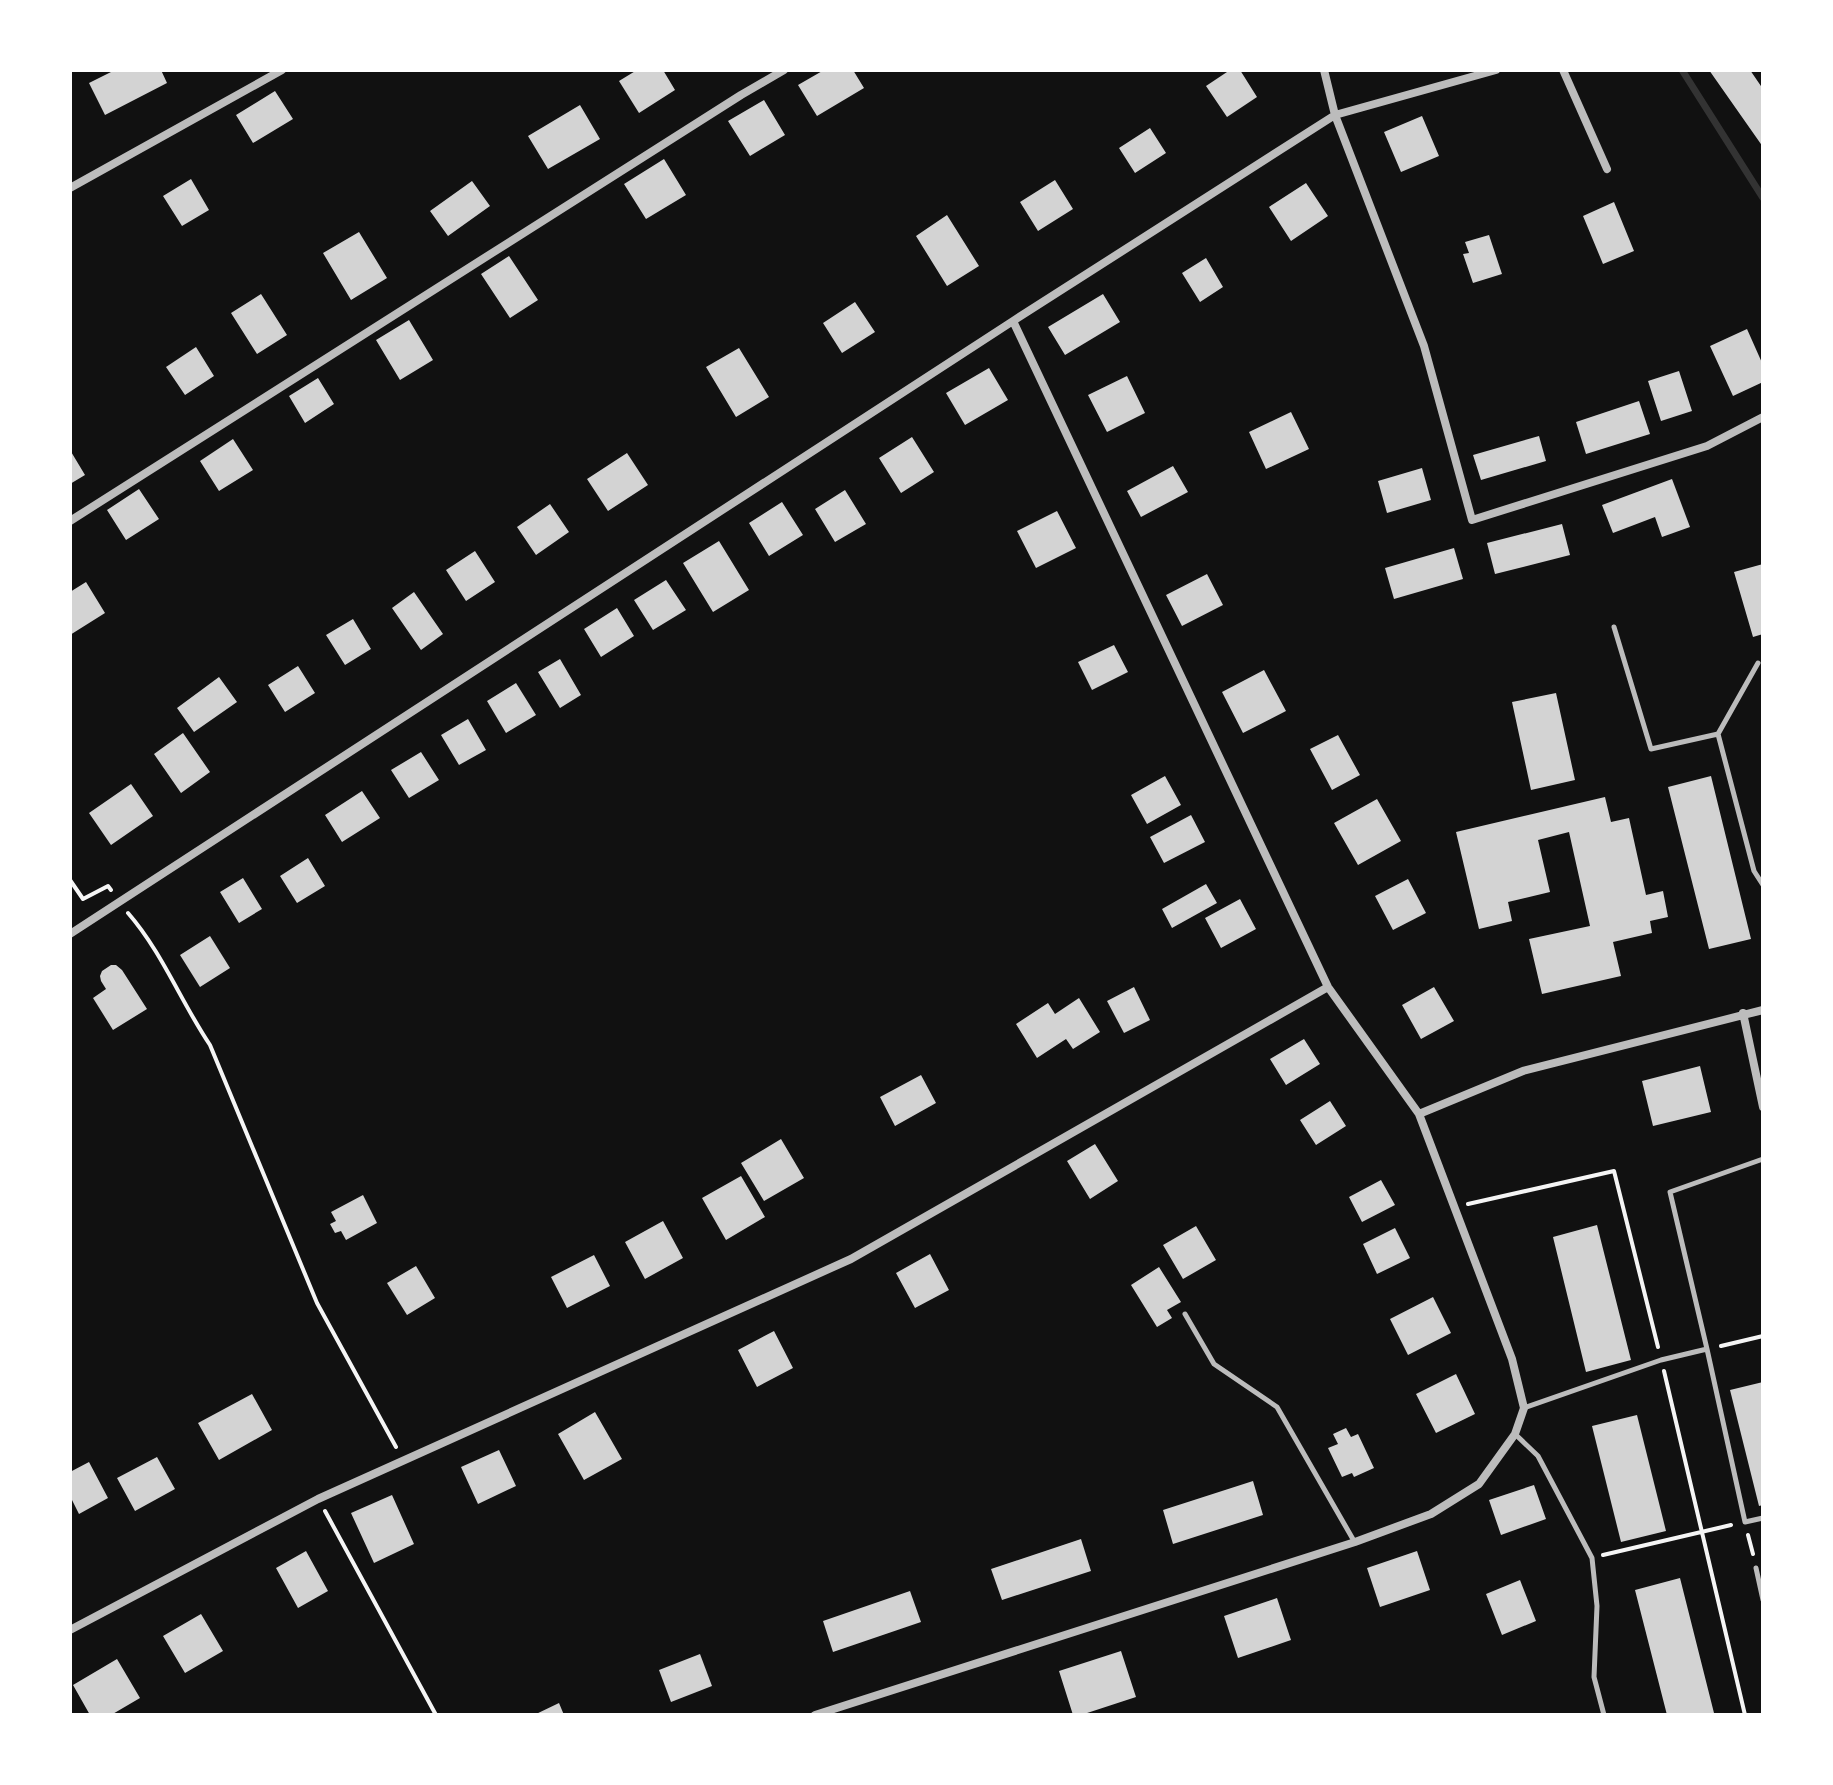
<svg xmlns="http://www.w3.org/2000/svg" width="1833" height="1785" font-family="Ubuntu,sans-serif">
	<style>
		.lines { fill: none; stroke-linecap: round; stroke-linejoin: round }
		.stream { stroke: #333; stroke-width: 7 }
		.building { fill: #d3d3d3 }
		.path { stroke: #f5f5f5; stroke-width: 4 }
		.service { stroke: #bcbcbc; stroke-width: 5 }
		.minor { stroke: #bcbcbc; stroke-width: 8 }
	</style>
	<rect width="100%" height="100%" fill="#111"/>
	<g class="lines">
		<path class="stream" d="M1682,70L1763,198"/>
	</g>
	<path class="building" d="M115,70H161L167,83L105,115L89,83Z
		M637,70H663L675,90L639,113L619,81Z
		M824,70H853L864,88L817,116L798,85Z
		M1230,70H1240L1257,97L1227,117L1206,86Z
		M1709,70H1750L1763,89V147Z
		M275,91L293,119L253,143L236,115Z
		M764,100L785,135L750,156L728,121Z
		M580,105L600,139L548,169L528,136Z
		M1422,116L1439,156L1401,172L1384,132Z
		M1150,128L1166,153L1135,173L1119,148Z
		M664,159L686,195L646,219L624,184Z
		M191,179L209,210L182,226L163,196Z
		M1055,180L1073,209L1038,231L1020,202Z
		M472,181L490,206L448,236L430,211Z
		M1306,183L1328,216L1291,241L1269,207Z
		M1614,202L1634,251L1603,264L1583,216Z
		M947,215L979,266L947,286L916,236Z
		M359,232L387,278L351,300L323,253Z
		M1489,235L1502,274L1473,283L1463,254L1469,253L1465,242Z
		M509,256L538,300L510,318L481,274Z
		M1206,258L1223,287L1200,302L1182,273Z
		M261,294L287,335L257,354L231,313Z
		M1103,294L1120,322L1065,355L1048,327Z
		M855,302L875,332L842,353L823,323Z
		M409,320L433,360L400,380L376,340Z
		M1747,329L1763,365V382L1733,396L1710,346Z
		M196,347L214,376L185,395L166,367Z
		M739,348L769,397L736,417L706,367Z
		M989,368L1008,400L965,425L946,393Z
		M1679,371L1692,411L1661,421L1648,381Z
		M1127,376L1145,413L1107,432L1088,395Z
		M318,378L334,404L305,423L289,396Z
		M1639,401L1650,434L1586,454L1576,422Z
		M1291,412L1309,449L1266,469L1249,432Z
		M1539,436L1546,461L1481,480L1473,455Z
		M912,437L934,472L901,493L879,458Z
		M233,439L253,470L219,491L200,461Z
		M70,450L85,475L70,484Z
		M627,453L648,485L608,511L587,479Z
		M1173,466L1188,492L1141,517L1127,491Z
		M1422,468L1431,500L1387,513L1378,481Z
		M1672,479L1690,527L1662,537L1655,517L1613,533L1602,505Z
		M139,489L159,519L126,540L107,510Z
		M845,490L866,524L835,542L815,509Z
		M782,502L803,535L769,556L749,523Z
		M550,504L569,532L536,555L517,527Z
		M1057,511L1076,548L1036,568L1017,531Z
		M1562,524L1570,555L1495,574L1487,543Z
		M719,541L749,590L713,612L683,563Z
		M1454,548L1463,579L1394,599L1385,568Z
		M475,551L495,582L466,601L446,570Z
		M1763,564V634L1753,637L1734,572Z
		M1207,574L1223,605L1182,626L1166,595Z
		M666,580L686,610L653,630L634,600Z
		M86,582L105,613L70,635V592Z
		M414,592L443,634L421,650L392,608Z
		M617,608L634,636L601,657L584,629Z
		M353,619L371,649L345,665L326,635Z
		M1114,645L1128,672L1092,690L1078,662Z
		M560,659L581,695L560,708L538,672Z
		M298,666L315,693L285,712L268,685Z
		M1264,670L1286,711L1243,733L1222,692Z
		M219,677L237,702L194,732L177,708Z
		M516,683L536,715L506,733L487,701Z
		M1556,693L1575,780L1531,790L1512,702Z
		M468,719L486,750L459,765L441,735Z
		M183,733L210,772L181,793L154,754Z
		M1338,735L1360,775L1332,790L1310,749Z
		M421,752L439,780L409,798L391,770Z
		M1165,776L1181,805L1147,824L1131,795Z
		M1711,776L1751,939L1709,949L1668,787Z
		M131,784L153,816L111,845L89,813Z
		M362,791L380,818L342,842L325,815Z
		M1605,797L1611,822L1629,818L1646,895L1663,891L1668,917L1650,921L1652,933L1613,942L1621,976L1542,994L1529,939L1590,926L1569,832L1538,840L1550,892L1508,902L1512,921L1479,929L1456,832Z
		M1377,799L1401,841L1358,865L1334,823Z
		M1191,815L1205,842L1164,863L1150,837Z
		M308,858L325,886L297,903L280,876Z
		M243,878L262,909L239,923L220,892Z
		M1408,879L1426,913L1393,930L1375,896Z
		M1206,884L1217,903L1172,928L1162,909Z
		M1240,899L1256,929L1221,948L1205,918Z
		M210,936L230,968L200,987L180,955Z
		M111,965H116L122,970L147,1009L113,1030L93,998L106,989L101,981L100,976L102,971Z
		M1134,987L1150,1020L1124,1033L1107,1001Z
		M1434,987L1454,1021L1421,1039L1402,1005Z
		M1079,998L1100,1032L1073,1049L1066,1039L1037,1058L1016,1024L1048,1003L1055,1014Z
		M1304,1039L1320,1064L1286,1085L1270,1059Z
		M1700,1066L1711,1112L1653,1126L1642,1081Z
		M921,1075L936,1103L895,1126L880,1097Z
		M1330,1101L1346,1126L1316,1145L1300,1120Z
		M781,1139L804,1178L764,1201L741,1163Z
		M1095,1144L1118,1181L1090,1199L1067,1161Z
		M741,1176L765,1217L726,1240L702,1198Z
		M1381,1180L1395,1205L1362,1222L1349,1197Z
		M363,1195L377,1223L346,1240L341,1231L335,1233L330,1224L336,1221L331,1212Z
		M663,1221L683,1258L645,1279L625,1242Z
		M1597,1225L1631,1360L1586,1372L1553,1237Z
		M1196,1226L1216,1260L1183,1279L1163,1245Z
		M1395,1228L1410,1258L1377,1274L1363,1244Z
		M930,1254L949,1290L915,1308L896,1273Z
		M594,1255L610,1286L567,1308L551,1277Z
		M416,1266L435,1298L407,1315L387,1283Z
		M1159,1267L1181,1302L1167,1310L1172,1318L1157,1327L1131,1285Z
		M1433,1297L1451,1333L1408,1355L1390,1319Z
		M774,1331L793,1368L757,1387L738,1350Z
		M1456,1374L1475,1414L1436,1433L1416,1394Z
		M1763,1382V1505L1759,1506L1730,1390Z
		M252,1394L272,1430L219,1460L198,1423Z
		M595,1412L622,1459L584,1480L558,1434Z
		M1637,1415L1666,1531L1621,1542L1592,1426Z
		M1346,1428L1351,1437L1358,1434L1374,1468L1354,1477L1352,1473L1342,1477L1328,1448L1338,1444L1333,1434Z
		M499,1450L516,1486L478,1504L461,1467Z
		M157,1457L175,1489L135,1511L117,1478Z
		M89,1462L108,1498L79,1514L70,1496V1472Z
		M1253,1481L1263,1515L1173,1544L1163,1510Z
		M1534,1485L1546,1519L1501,1535L1489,1500Z
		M392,1495L414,1544L374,1563L351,1513Z
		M1081,1539L1091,1571L1002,1600L991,1569Z
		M306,1551L328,1591L298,1608L276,1568Z
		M1417,1551L1430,1590L1380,1607L1367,1568Z
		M1680,1578L1714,1713L1705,1715H1667L1635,1590Z
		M1520,1580L1536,1621L1502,1635L1486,1594Z
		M910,1591L921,1622L833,1652L823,1621Z
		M1277,1598L1291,1640L1238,1658L1224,1616Z
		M201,1614L223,1651L185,1673L163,1636Z
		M1121,1651L1136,1697L1081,1715H1073L1059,1671Z
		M700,1654L712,1686L671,1702L659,1670Z
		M117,1659L140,1698L111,1715H90L73,1685Z
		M559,1703L564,1715H534Z"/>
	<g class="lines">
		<path class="path" d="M70,880L83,899L108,886L111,890
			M128,913C162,952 181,1002 210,1045L317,1303L396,1447
			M1468,1204L1614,1171L1658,1347
			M1721,1346L1763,1336
			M1664,1371L1745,1715
			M325,1511L436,1715
			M1748,1535L1753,1554
			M1603,1555L1731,1525"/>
		<path class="service" d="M1614,627L1651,749L1718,734L1754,871L1763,885
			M1718,734L1758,663
			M1185,1314L1214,1364L1277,1407L1354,1541
			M1707,1349L1670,1192L1763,1159
			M1524,1408L1661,1360L1707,1349L1745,1522L1763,1518
			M1515,1434L1538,1456L1592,1558L1597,1606L1594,1677L1604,1715
			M1756,1568L1763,1600"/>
		<path class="minor" d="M1324,70L1335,115L1424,346L1472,520L1707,446L1763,417
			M1563,70L1607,169
			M70,188L282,70
			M70,521L741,95L784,70
			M70,934L1013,321L1335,115L1496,70
			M1743,1013L1763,1107
			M1419,1114L1523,1071L1763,1010
			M70,1630L318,1499L851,1259L1328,987
			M815,1715L1355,1542L1431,1514L1479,1484L1515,1434L1524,1408L1512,1359L1419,1114L1328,987L1013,321"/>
	</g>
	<rect width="1833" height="1785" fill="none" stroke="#ffffff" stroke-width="144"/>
</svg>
